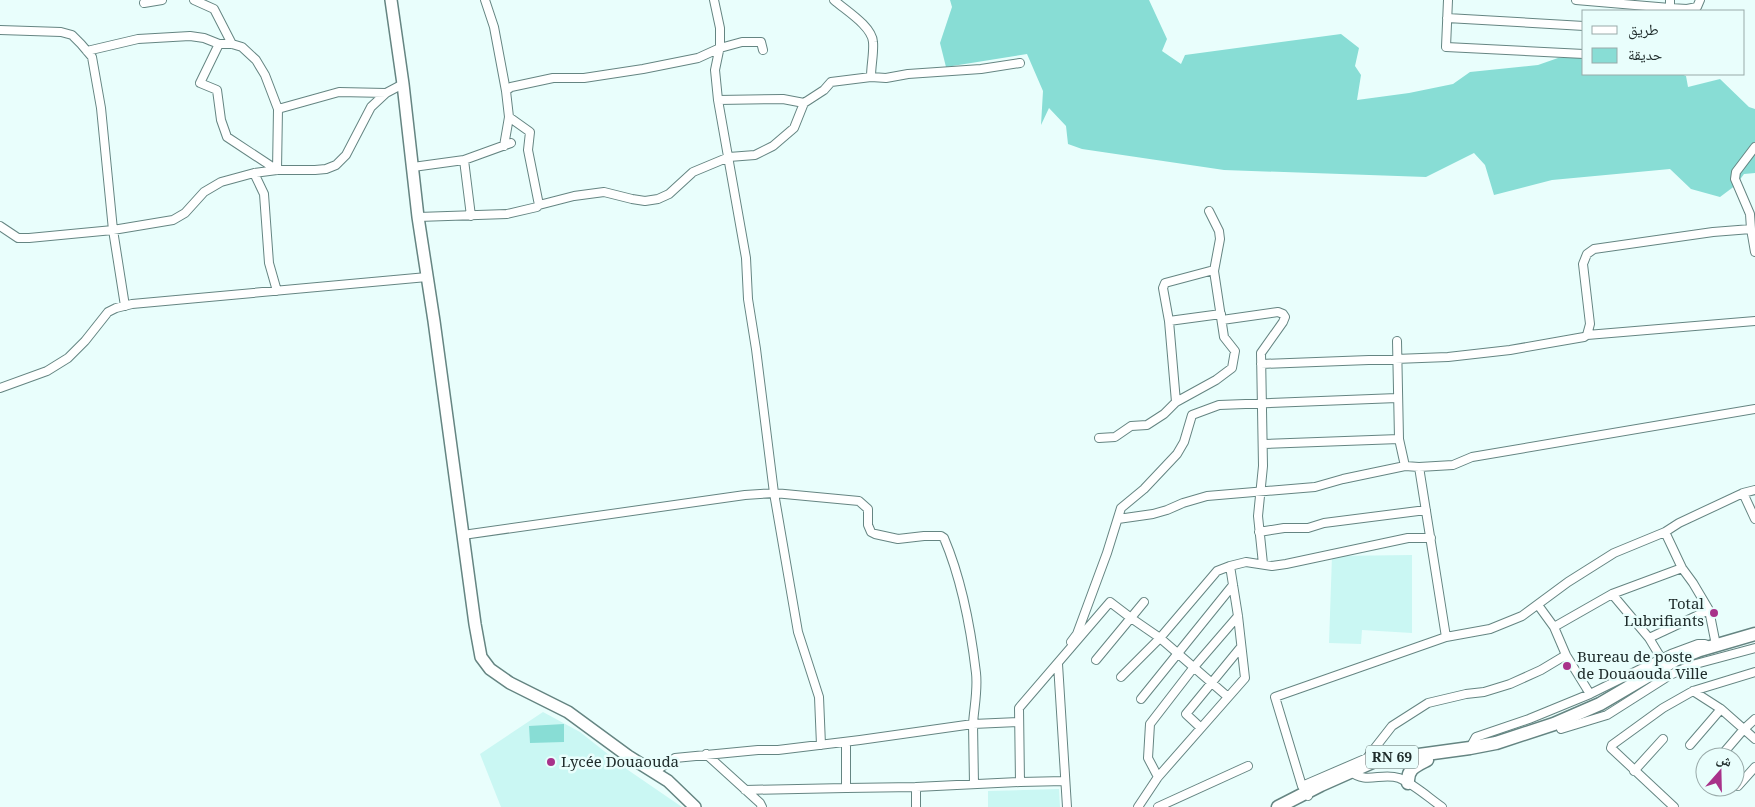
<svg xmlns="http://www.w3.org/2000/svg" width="1755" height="807" font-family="'Noto Serif','Noto Naskh Arabic',serif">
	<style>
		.built { fill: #caf7f3 }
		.green { fill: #88ddd5 }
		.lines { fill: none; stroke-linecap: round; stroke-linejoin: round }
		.minor-casing { stroke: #658582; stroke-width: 10 }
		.secondary-casing { stroke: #658582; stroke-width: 14 }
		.primary-casing { stroke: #658582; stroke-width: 15 }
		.minor { stroke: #fff; stroke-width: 8 }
		.secondary { stroke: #fff; stroke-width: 11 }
		.primary { stroke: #fff; stroke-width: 12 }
		.poi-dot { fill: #a8328a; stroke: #e9fefc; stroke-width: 2 }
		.labels { text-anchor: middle; stroke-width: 5; stroke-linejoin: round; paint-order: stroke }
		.shield { fill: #e9fefc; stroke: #5c6c6a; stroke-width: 1 }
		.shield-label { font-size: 14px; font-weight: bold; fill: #202d2c }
		.poi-label { font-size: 15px; fill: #202d2c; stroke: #e9fefc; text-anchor: start }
	</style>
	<rect width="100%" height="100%" fill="#e9fefc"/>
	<path class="built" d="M1412,555V633L1362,630L1361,644L1329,643L1332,556Z
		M543,712L580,732L628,770L682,807H501L480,754Z
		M1059,789L1060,807H988V791Z"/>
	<path class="green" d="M950,0H1149L1167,39L1162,51L1181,64L1185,55L1341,34L1359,48L1355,66L1361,75L1357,100L1409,93L1453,84L1470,72L1538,65L1558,58H1584V74H1681L1686,76L1688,87L1720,79L1749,107L1755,109V173L1744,174L1736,185L1720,197L1691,189L1670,169L1552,180L1494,195L1485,165L1474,153L1426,177L1224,170L1082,149L1068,144L1066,126L1049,108L1041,125L1043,91L1027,54L946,67L940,43L952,7Z
		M564,724V742L530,743L529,726Z"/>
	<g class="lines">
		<g class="minor-casing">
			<path id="minor" d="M194,0L214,9L232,44
				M485,0L494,27L506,91
				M714,0L720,28V46L715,70L718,100L746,258L748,299L756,349L774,493L798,632L819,697L821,745
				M834,0C845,10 872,26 873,42C874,53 871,65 871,77
				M1448,0L1446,47L1584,54
				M1576,0L1670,8V11
				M1670,0V8L1687,9L1697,7L1700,0
				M144,3L162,0
				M1447,18L1584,26
				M0,30L61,32L72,35L81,44L92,57L101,108L113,230L125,306
				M219,44L200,83L217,90L221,120L227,137L277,170
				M87,51L138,39L190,36L204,38L219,44H232L242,47L256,60L265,75L278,109L277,170
				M718,100L783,99L804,103
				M278,109L339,92L386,93
				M504,146L509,117
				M464,160L471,216
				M413,167L464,160L511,143
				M254,173L264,194L269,263L277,291
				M539,205L528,150L530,132L509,117L506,91L511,87L553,78H584L643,69L698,58L720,48L742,42H761L763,50
				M418,217L507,214L537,207L539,205L574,196L604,192L632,199L645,201L658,199L669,194L693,172L729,157L755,155L773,146L794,128L804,103L824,90L831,82L871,77L886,78L908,74L981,69L1020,63
				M0,226L18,238H29L113,230L173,220L185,213L204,192L221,182L254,173L277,170H315L326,169L336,165L346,155L371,107L386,93L403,84
				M1751,229L1755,252
				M1222,320L1278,312L1283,314L1285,317L1283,322L1261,353L1263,466L1258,516L1263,564
				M1169,321L1221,314
				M1587,335L1755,321
				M1397,341L1399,439L1405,466
				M1261,364L1448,357L1510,350L1584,337L1587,335L1590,324L1583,264L1587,254L1594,249L1713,232L1751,229L1750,214L1735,179L1736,172L1755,147
				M0,388L47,371L68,358L85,341L108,312L116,308L132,304L427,277
				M1176,402L1169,321L1163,288L1165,283L1210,271H1214
				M1099,438L1115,437L1131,426L1147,425L1164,414L1176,402L1216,380L1232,368L1235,351L1224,337L1214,271L1220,239L1219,231L1209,211
				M1264,444L1399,439
				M1743,493L1755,519
				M1118,519L1153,514L1167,510L1183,503L1207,496L1315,487L1343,479L1405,466L1419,467L1453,465L1472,457L1755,409
				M1259,532L1284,528H1308L1324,523L1426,510
				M1665,532L1682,568L1693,583L1709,610L1716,645
				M463,535L745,495L774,493L859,501L868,509V525L871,532L875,534L898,539L924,536H941L944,538C961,578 971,630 976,673C978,690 974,708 973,724L1019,722
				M1612,594L1649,638L1661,658
				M1538,605L1554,627L1566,655L1590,694
				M1554,627L1612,594L1682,568
				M1446,637L1490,629L1522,616L1568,582L1614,553L1665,532L1679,523L1743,493L1755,490
				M1649,638L1709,610
				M1071,642L1077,634L1107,553L1121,508L1144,489L1177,454L1184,442L1192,415L1219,405L1397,398
				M1096,660L1144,602
				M1058,664L1067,807
				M1121,677L1160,638L1217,571L1230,566
				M1693,691L1721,709L1755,739
				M1141,699L1233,585
				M1201,728L1186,714L1241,647
				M1561,729L1607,715L1670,675L1692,665L1755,648
				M1690,745L1721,709
				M1470,748L1476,737L1529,719L1590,694L1671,654L1698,644H1705L1709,646
				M706,754L760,803L762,807
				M1720,757L1744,729L1755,719
				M1350,771C1366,785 1381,772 1399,778C1414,784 1429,798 1442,807
				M1634,771L1663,739
				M654,772L675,758L758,750H778L860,740L973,724L974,784
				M1158,777L1148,758L1150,724L1194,667L1238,616
				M1020,782L1065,781
				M1302,786L1367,758L1392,726L1428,703L1466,694L1484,692L1510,684L1541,670L1566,655
				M1738,786L1755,767
				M846,788L916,787
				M745,790L846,788V742
				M1308,796L1302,786L1275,697L1446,637L1419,467
				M916,807V787L1020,782L1019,708L1110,602L1131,618L1160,638L1228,697
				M1138,807L1158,777L1245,678L1238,616L1230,566L1246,562L1272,566L1286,564L1408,538H1431
				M1158,807L1248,766
				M1674,807L1611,748L1612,745L1663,708L1693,691L1755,672"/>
		</g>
		<g class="secondary-casing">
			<path id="secondary" d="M391,0L403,84L418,217L434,321L475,624L481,657L490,669L510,683L568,712L628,756L668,781L695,807"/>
		</g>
		<g class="primary-casing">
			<path id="primary" d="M1408,783C1407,769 1415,766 1427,760
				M1278,807L1321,785L1375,761L1470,748L1496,743L1554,724L1600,704L1675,660L1700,650L1755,634"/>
		</g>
		<use href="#minor" class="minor"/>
		<use href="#secondary" class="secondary"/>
		<use href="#primary" class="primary"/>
	</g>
	<g class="poi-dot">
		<circle cx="1714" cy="613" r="5"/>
		<circle cx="1567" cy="666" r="5"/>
		<circle cx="551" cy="762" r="5"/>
	</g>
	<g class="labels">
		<rect class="shield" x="1366" y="745.5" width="52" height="23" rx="4"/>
		<g class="shield-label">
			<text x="1392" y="762">RN 69</text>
		</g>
		<g class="poi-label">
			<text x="1704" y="609" text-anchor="end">Total<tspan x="1704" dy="17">Lubrifiants</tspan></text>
			<text x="1577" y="662">Bureau de poste<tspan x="1577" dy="17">de Douaouda Ville</tspan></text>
			<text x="561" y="767">Lycée Douaouda</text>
		</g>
	</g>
	<rect x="1582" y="10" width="162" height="65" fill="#e9fefc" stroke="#99aaa9"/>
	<rect x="1592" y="26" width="25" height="8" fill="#ffffff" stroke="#99aaa9"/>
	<text x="1628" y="35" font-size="15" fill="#202d2c">طريق</text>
	<rect x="1592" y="48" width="25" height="15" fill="#88ddd5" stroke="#99aaa9"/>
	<text x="1628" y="60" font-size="15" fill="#202d2c">حديقة</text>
	<g transform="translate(1720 772) rotate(20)"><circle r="24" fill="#e9fefc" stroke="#99aaa9"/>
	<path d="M0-4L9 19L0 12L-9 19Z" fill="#a8328a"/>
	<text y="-8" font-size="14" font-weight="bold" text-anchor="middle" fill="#202d2c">ش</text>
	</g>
</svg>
